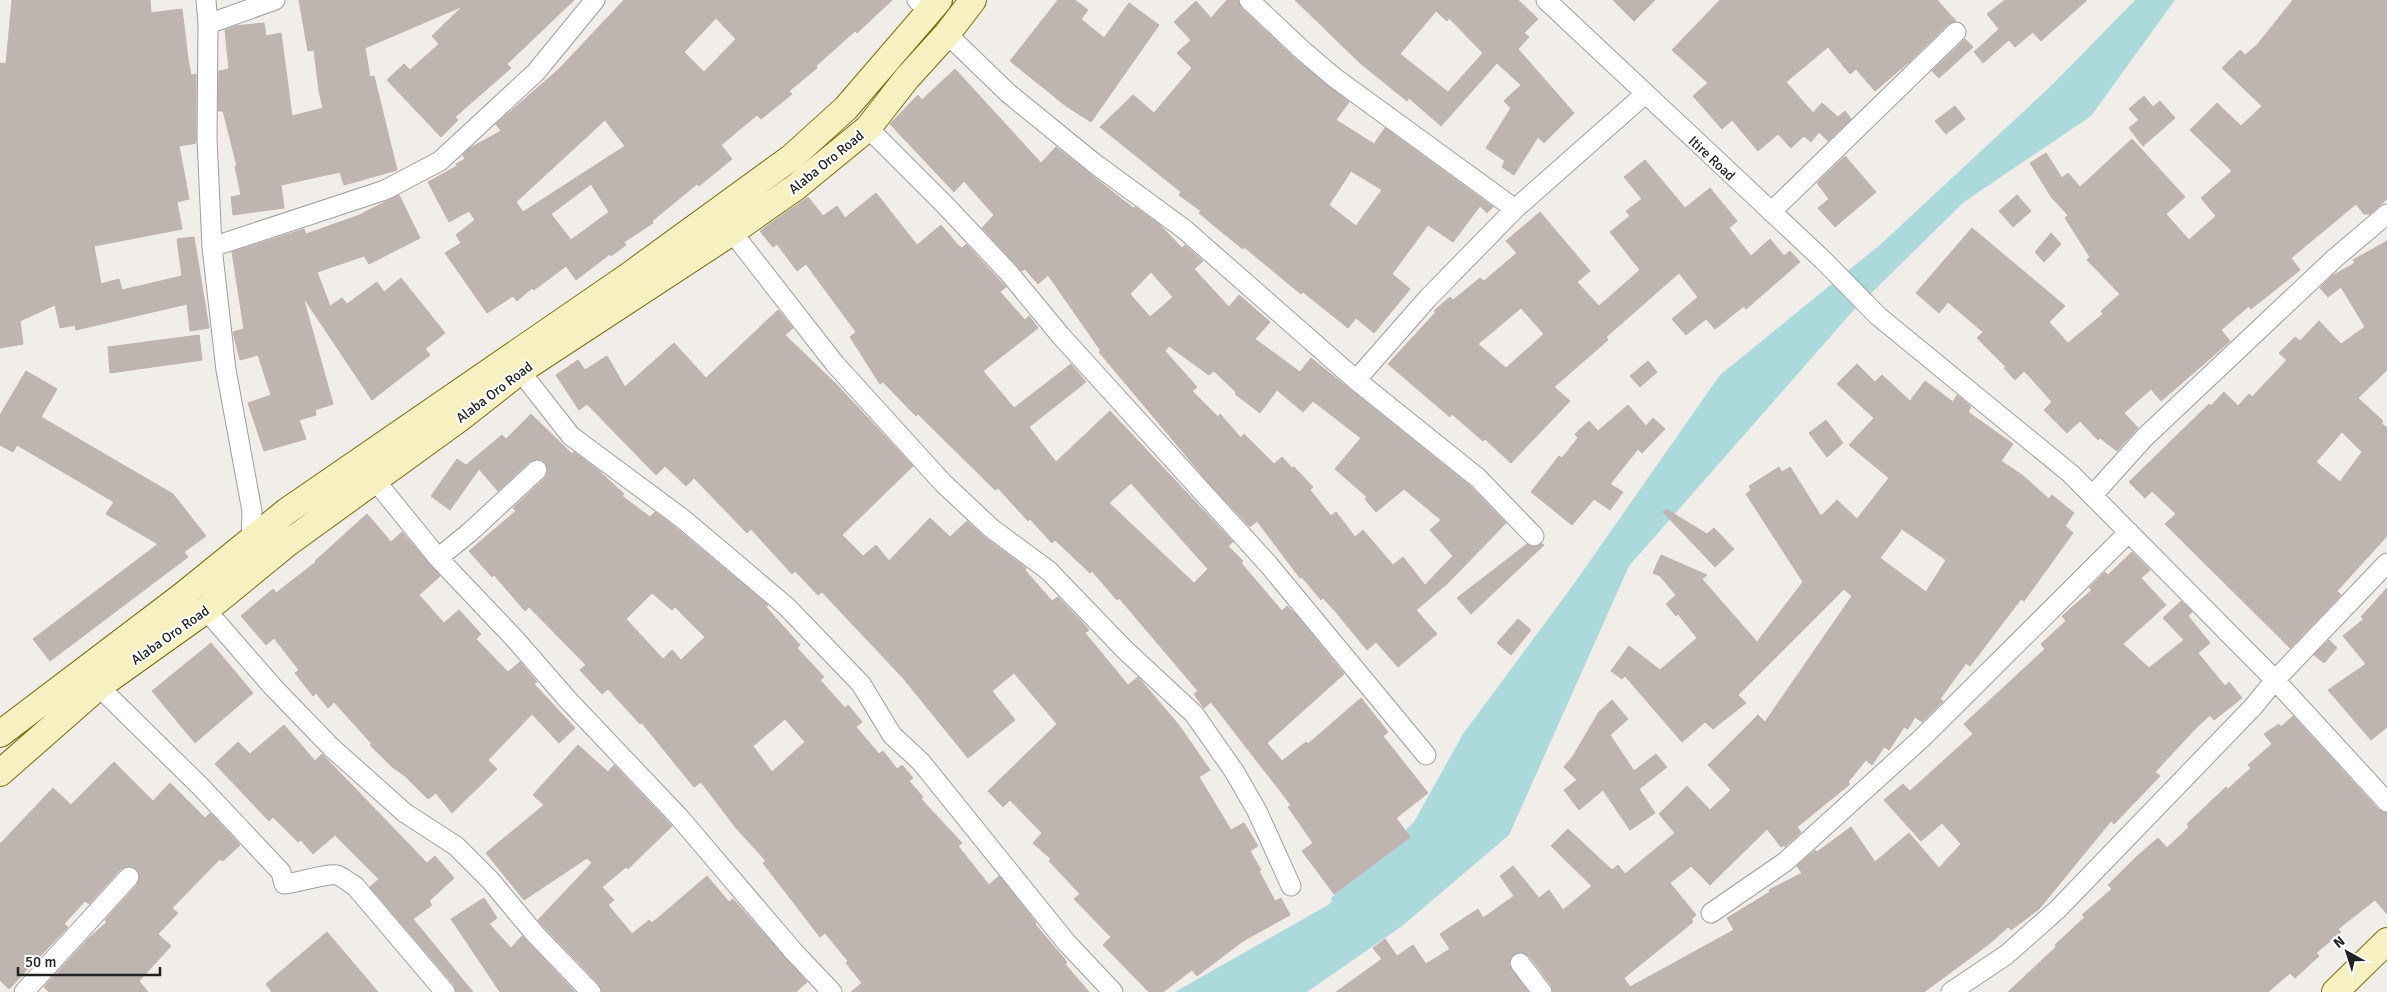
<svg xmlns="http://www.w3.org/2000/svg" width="2387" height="992" font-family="Signika,sans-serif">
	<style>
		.water { fill: #acd9dc }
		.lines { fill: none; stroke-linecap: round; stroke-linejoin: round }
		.stream { stroke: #acd9dc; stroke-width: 5.5 }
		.building { fill: #beb5b1; stroke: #c2b1ab; fill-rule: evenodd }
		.street-casing { stroke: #9e9e9e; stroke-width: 21 }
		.secondary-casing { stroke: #756e0b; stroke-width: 28 }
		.street { stroke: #fff; stroke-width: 19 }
		.secondary { stroke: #f7f0c1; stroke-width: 26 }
		.labels { text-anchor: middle; stroke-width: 4; stroke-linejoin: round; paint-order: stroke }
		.street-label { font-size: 14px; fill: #212121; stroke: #fff }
	</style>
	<rect width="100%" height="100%" fill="#f1ede9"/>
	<path class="water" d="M2135,0H2175L2091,116L1964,202L1852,312L1629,566L1509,835L1402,926L1307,992H1175L1328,905L1414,822L1463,734L1576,581L1720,375L1881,244L2052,85Z"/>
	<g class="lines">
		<path class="stream" d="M1334,899L1361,873"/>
	</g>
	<path class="building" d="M12,0H150L151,13L182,9L188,59L191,75L196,74V143L179,146L189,199L177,202L182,229L94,246L101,284L119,279L122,290L182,276L177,239L194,237L209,328L190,331L187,304L76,330L75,325L60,328L55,305L20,321L23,344L0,348V63L6,64Z
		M299,0H574L507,64L511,68L455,117L458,120L441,137L387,80L404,64L410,70L439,44L432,36L463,6L365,48L370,77L374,76L397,170L344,185L340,172L281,185L284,208L233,215L231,197L241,195L235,166H237L223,111H218L219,71L229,69L225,30L236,26L264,23L266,36L281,33L292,116L323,108L319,91L314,50L308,51Z
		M624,0H892L857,33L855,31L816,66L817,68L789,91L792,94L761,119L757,115L721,145L732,159L699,186L697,184L652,221L653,223L624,242L626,245L611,256L610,254L576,280L566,266L534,290L532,288L517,301L513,296L487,313L445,253L461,243L456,235L475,220L469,211L449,222L428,182L457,166L456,164L465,159L463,155L470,148L501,131L496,124L559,69ZM716,18L736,39L704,72L684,52ZM605,120L625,146L523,212L516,202ZM591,184L609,212L571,240L551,214Z
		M1058,0H1075L1088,10L1081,19L1104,38L1129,3L1159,25L1091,122L1066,106L1010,61Z
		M1227,0H1238L1241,8L1294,58L1349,102L1336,120L1374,144L1385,128L1493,207L1487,213L1480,206L1453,242L1428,225L1392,274L1410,289L1374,333L1356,318L1348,328L1303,292L1301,294L1244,247L1243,249L1223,233L1199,213L1201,211L1179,195L1181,192L1100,127L1133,95L1154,113L1192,68L1177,53L1191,40L1174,22L1196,1L1211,18ZM1351,171L1382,190L1356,226L1329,205Z
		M1295,0H1518L1538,19L1524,33L1529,37L1518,49L1574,113L1544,143L1538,137L1514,175L1502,167L1505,161L1486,148L1511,108L1504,101L1521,85L1497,63L1441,126L1409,98L1407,101L1360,63ZM1436,11L1447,21L1449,18L1483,53L1448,92L1400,54Z
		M1613,0H1655L1634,21Z
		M1720,0H1937L1956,21L1948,24L1910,61L1875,91L1856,69L1850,74L1828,47L1786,82L1813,113L1822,103L1838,117L1845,111L1851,119L1828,141L1819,132L1811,142L1804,136L1791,148L1778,134L1758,151L1732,120L1722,129L1693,96L1708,83L1672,50Z
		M2005,0H2087L2041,41L2033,32L2015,47L2009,40L1983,63L1974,52L1999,29L1987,14Z
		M2293,0H2387V199L2370,214H2364L2356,204L2291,258L2300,270L2251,309L2249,306L2221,330L2230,341L2205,363L2161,401L2151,389L2124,413L2138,428L2117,451L2100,438L2098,440L2080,421L2067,433L2044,410L2052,402L2029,376L2024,371L2015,380L2004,368L2006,367L1977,338L1983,332L1948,302L1939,313L1916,293L1972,228L2065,306L2049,322L2068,343L2103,314L2101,311L2120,294L2087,260L2090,257L2065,218L2068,215L2052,198L2030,163L2046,153L2062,178L2068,173L2080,187L2132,139L2185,197L2166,214L2189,240L2216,216L2201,198L2232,171L2190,130L2217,103L2241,126L2262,106L2222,68L2240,50L2245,55L2257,45Z
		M1965,39L1973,47L1939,78L1932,71Z
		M955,69L1041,163L1056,147L1133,208L1135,207L1160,225L1182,248L1185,245L1203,261L1194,269L1229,307L1239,295L1270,322L1255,339L1300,372L1311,358L1470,486L1506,523L1448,583L1416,610L1437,634L1398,667L1376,642L1367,650L1335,611L1323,598L1321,600L1302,577L1300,578L1257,521L1250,527L1208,482L1099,352L1101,351L1048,275L1038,284L1025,269L1022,271L982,228L994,215L964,181L954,192L890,124L918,95L922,100ZM1151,272L1173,297L1150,317L1130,294ZM1169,346L1209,375L1214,371L1236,392L1235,394L1260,413L1277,390L1303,412L1313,401L1361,438L1335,469L1367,497L1365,499L1376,512L1404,489L1441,520L1430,530L1453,556L1425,585L1403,557L1393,565L1363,530L1355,537L1336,512L1331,516L1310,490L1313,487L1294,467L1292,468L1282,457L1274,464L1244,434L1241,438L1220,414L1218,417L1192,391L1197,387L1165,351Z
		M2144,96L2153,107L2160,101L2175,118L2143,146L2129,128L2139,120L2129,109Z
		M1955,106L1965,119L1946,134L1935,121Z
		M1845,156L1876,192L1835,227L1818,208L1829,199L1817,183Z
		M1645,160L1685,208L1710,188L1737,221L1729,228L1751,256L1770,239L1784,256L1790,251L1800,262L1746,309L1744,306L1715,329L1706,319L1686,335L1672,319L1698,297L1679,273L1606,337L1608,340L1554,387L1570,401L1511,463L1485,439L1483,441L1452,414L1450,417L1388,364L1436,312L1434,311L1450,297L1453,300L1480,278L1484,281L1517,253L1506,241L1540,212L1590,271L1577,282L1599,306L1640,270L1610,232L1630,216L1626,211L1642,199L1624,177ZM1521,308L1544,334L1506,368L1478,344Z
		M876,193L917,245L941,225L958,245L962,248L966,244L1006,287L1000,292L1025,320L1029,316L1038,328L983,371L1014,408L1071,364L1086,382L1029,427L1056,462L1110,411L1233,542L1228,546L1243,561L1241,563L1282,611L1287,606L1297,616L1344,674L1267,743L1282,761L1306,742L1308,744L1361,698L1388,732L1383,736L1428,793L1396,818L1410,837L1334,894L1302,851L1313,843L1288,807L1291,805L1211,702L1204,708L1194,694L1198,691L1119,598L1117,600L1092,571L1090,573L1055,540L1052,543L1030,519L1028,521L998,488L995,490L918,414L916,416L883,382L880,384L850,337L856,332L806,264L797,271L777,244L773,247L760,231L808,197L823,216L837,206L845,218ZM1131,483L1208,569L1194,583L1109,503Z
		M399,195L420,238L369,264L364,256L317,272L330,306L342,298L347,304L377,282L384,292L401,278L445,333L425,349L430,355L372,400L303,297L333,404L315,410L316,415L299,420L306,439L264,451L248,403L271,395L258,355L240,360L233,332L244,329L232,252L304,229L306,234L357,216Z
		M2017,195L2031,211L2013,227L1999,211Z
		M2051,233L2061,244L2044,262L2035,252Z
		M2387,241V370L2358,398L2383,421L2381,423L2387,428V536L2337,591L2341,595L2290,648L2165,524L2176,514L2152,491L2145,498L2129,482L2209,404L2211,406L2224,392L2238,406L2249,394L2252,397L2287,360L2279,353L2295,337L2300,341L2319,321L2341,344L2365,327L2341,287L2328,297L2320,288L2332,276L2355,263L2353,260ZM2342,432L2362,452L2340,482L2316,462Z
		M778,310L793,328L785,335L836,384L913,466L842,535L863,556L876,545L889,561L930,518L950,537L967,521L984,537L1026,568L1025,570L1052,601L1058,597L1081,621L1089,630L1085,633L1128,685L1138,677L1178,724L1210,770L1199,777L1231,830L1244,823L1258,846L1250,851L1261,870L1259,871L1275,901L1281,898L1290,915L1243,941L1197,976L1192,970L1163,992H1149L1103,945L1111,937L1074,899L1080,894L1049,861L1051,859L1033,843L1042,833L1010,800L1003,807L988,791L1057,724L1014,673L992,691L1015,720L968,758L903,678L822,592L818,595L795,571L792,574L751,529L747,533L694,478L686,486L665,466L656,475L587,404L579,410L556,375L578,360L585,370L607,356L625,387L674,343L706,378Z
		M199,335L202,360L110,373L108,347Z
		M1648,361L1657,372L1640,387L1630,376Z
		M1857,364L1875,382L1882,375L1910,401L1925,381L1953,402L1957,395L1971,407L1968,412L2013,444L2001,461L2022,475L2049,499L2052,495L2074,513L2065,526L2073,533L2024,601L2021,599L1970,666L1966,663L1940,699L1943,701L1922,722L1915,717L1908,729L1904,727L1889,750L1884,747L1872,765L1866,760L1848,782L1850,784L1797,827L1801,832L1785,847L1784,845L1781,847L1767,829L1710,885L1691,866L1670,883L1696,915L1691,919L1693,922L1624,978L1630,987L1734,930L1727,918L1770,892L1769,890L1802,873L1797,866L1815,850L1817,852L1851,827L1875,862L1909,833L1939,868L1961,844L1942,823L1921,841L1884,800L1903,784L1910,791L1973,734L1964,724L2045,649L2041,644L2066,621L2062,616L2092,590L2089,588L2105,572L2108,575L2132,552L2150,570L2141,578L2166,605L2123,644L2149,668L2184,640L2163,618L2181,601L2192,612L2188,616L2210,643L2198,653L2225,686L2229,682L2242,698L2214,720L2210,715L2195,729L2155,772L2160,776L2114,824L2111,821L2039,909L2011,930L2008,927L1989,944L1924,992H1553L1551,985L1529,956L1519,952L1510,958L1509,965L1528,992H1336L1382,959L1373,948L1385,939L1397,956L1413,945L1426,964L1450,949L1440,934L1478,909L1483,918L1514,896L1500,876L1513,866L1539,898L1549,890L1563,910L1592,886L1551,846L1568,829L1612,870L1618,865L1625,874L1675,833L1659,814L1687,786L1710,810L1731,790L1708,765L1758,715L1765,722L1852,596L1844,589L1738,695L1746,703L1713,729L1705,722L1682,742L1625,676L1622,679L1611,671L1629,646L1660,670L1697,638L1678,614L1676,616L1666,604L1676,595L1660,576L1653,573L1661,555L1707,575L1702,579L1757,642L1803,582L1746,494L1751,490L1749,486L1779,467L1782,472L1790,467L1821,516L1837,500L1857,519L1889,478L1849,445L1874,418L1837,384ZM1902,529L1946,560L1926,592L1880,558Z
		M26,371L57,389L41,417L173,494L206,536L184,552L188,557L50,661L33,639L158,544L106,514L114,502L17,445L13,452L0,445V415Z
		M1628,405L1646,426L1653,418L1665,429L1642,453L1638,449L1610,484L1623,492L1610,510L1594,499L1572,525L1531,492L1559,456L1562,458L1578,438L1575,434L1589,421L1598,431Z
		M531,414L572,454L574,452L598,470L624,494L622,496L650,517L655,512L676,528L768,605L766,607L800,645L797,648L824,677L820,680L845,708L848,705L862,722L856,727L879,754L883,751L897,769L902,765L913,778L909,781L923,797L921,799L962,843L958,846L989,885L999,876L1036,923L1035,924L1067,962L1065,964L1089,992H851L862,983L846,963L848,961L825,933L820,937L763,863L766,861L736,828L701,782L694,787L642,723L640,724L608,689L602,694L580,670L586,665L529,607L525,611L494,575L492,577L469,551L516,511L513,508L545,478L548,473L546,463L540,459L530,461L498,491L479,469L450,510L431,496L457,459L466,465L502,435L506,439ZM652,593L672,610L675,607L705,637L681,660L672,650L663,659L626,619ZM785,719L805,742L772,772L753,746Z
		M1826,420L1843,443L1827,457L1809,433Z
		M1666,509L1707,534L1714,528L1734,549L1715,567L1663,512Z
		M367,514L391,542L402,532L440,576L419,595L444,623L459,610L481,634L476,639L508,672L520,662L537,682L534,684L575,728L559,743L532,714L488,760L497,769L452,813L436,793L428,799L405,776L392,767L370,745L372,744L334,702L328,708L316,693L313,696L295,673L299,670L274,638L266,645L241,616L273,589L276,593L316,562L315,561Z
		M1527,544L1531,547L1542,544L1544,545L1471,614L1457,598Z
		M2387,588V727L2371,740L2328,690L2366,664L2343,636L2364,619L2361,617Z
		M1518,619L1531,630L1511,655L1497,643Z
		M2329,640L2337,648L2324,663L2314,655Z
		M211,643L253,693L195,743L152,691Z
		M1612,700L1628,719L1610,735L1634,771L1656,754L1667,767L1639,789L1655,813L1630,830L1603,790L1579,810L1564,790L1577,780L1564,767L1573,756L1599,712Z
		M2293,716L2379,810L2387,813V914L2375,900L2338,929L2341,932L2316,953L2319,956L2295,978L2290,973L2268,992H2008L2056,947L2055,945L2085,917L2082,915L2112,889L2108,885L2134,859L2158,838L2167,848L2189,827L2187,824L2226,787L2228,789L2251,768L2248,765L2272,744L2264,734L2279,724L2281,727Z
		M284,725L315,761L322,754L427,863L435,856L454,878L429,901L432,905L413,919L473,992H456L454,985L370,887L379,879L335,835L313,854L301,840L298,842L273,817L269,821L215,764L238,742L250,754Z
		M578,745L608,772L614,765L672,826L628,869L626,867L602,887L614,900L608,905L632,934L649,920L652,923L707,876L729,902L733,899L807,982L796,992H602L599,984L543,926L538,920L592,863L587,858L524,900L486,853L544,805L533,795Z
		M114,762L153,801L170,783L205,818L210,813L240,845L223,861L220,859L172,908L178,913L158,934L171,946L139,981L148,992H49L44,987L88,939L107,922L105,920L137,885L140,873L131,866L121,869L89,904L85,901L64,924L68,927L9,989L0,980V844L53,788L71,805Z
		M484,898L497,918L489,924L511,948L522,936L575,992H500L451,919Z
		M327,932L378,992H272L266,984Z"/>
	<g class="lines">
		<g class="street-casing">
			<path id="street" d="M206,0L208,24L207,139L212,247L226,370L252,511L251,540
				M917,0L930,11
				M1249,0L1302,50L1335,78L1515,209
				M1546,0L1823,260L1878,316L2071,474L2275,680L2387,802
				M208,24L275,0
				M947,34L1008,93L1094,163L1184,229L1356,380L1478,478L1534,536
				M868,128L945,205L1009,273L1061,336L1268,564L1426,755
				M1771,212L1956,32
				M732,232L835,364L943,483L991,528L1049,571L1124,649L1194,714L1234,771L1257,811L1291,886
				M212,247L385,190L440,161L536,72L595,0
				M520,371L571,436L683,519L787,607L861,684L892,735L921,762L1066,942L1113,992
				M1356,380L1428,298L1515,209L1644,95
				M374,479L438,558L514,638L568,700L679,817L794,952L832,992
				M2092,496L2145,437L2335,258L2387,214
				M438,558L470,532L537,470
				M206,610L273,687L332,748L405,813L456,846L490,880L535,934L591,992
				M90,678L200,786L281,872L284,884C297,883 327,873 337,875C343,877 349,883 355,886L445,992
				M1711,913L1785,862L1922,738L2129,532
				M1520,963L1542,992
				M24,992L129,877
				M1951,992L2006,955L2057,910L2253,707L2275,680L2387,563"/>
		</g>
		<g class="secondary-casing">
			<path id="secondary" d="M0,734L182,596L287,511L627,277L792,157L846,108L939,0
				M0,773L98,687L206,610L288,543L459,419L520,371L732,232L796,187L868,128L907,78L947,34L973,0
				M2335,992L2387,941"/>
		</g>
		<use href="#street" class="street"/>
		<use href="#secondary" class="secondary"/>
	</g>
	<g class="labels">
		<g class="street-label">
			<text transform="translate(1712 158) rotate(43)" y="5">Itire Road</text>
			<text transform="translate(826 162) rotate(-39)" y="5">Alaba Oro Road</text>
			<text transform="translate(494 392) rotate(-37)" y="5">Alaba Oro Road</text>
			<text transform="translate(170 635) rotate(-35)" y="5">Alaba Oro Road</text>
		</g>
	</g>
	<g transform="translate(2347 952) rotate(321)" stroke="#ffffff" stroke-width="4" paint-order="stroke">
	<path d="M0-4L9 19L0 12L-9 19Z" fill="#212121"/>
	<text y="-8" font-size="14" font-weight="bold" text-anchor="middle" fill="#212121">N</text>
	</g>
	<path d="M18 967v8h142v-8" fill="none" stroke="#212121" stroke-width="2.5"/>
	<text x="25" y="967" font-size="15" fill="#212121" stroke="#ffffff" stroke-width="4" paint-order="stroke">50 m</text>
</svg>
